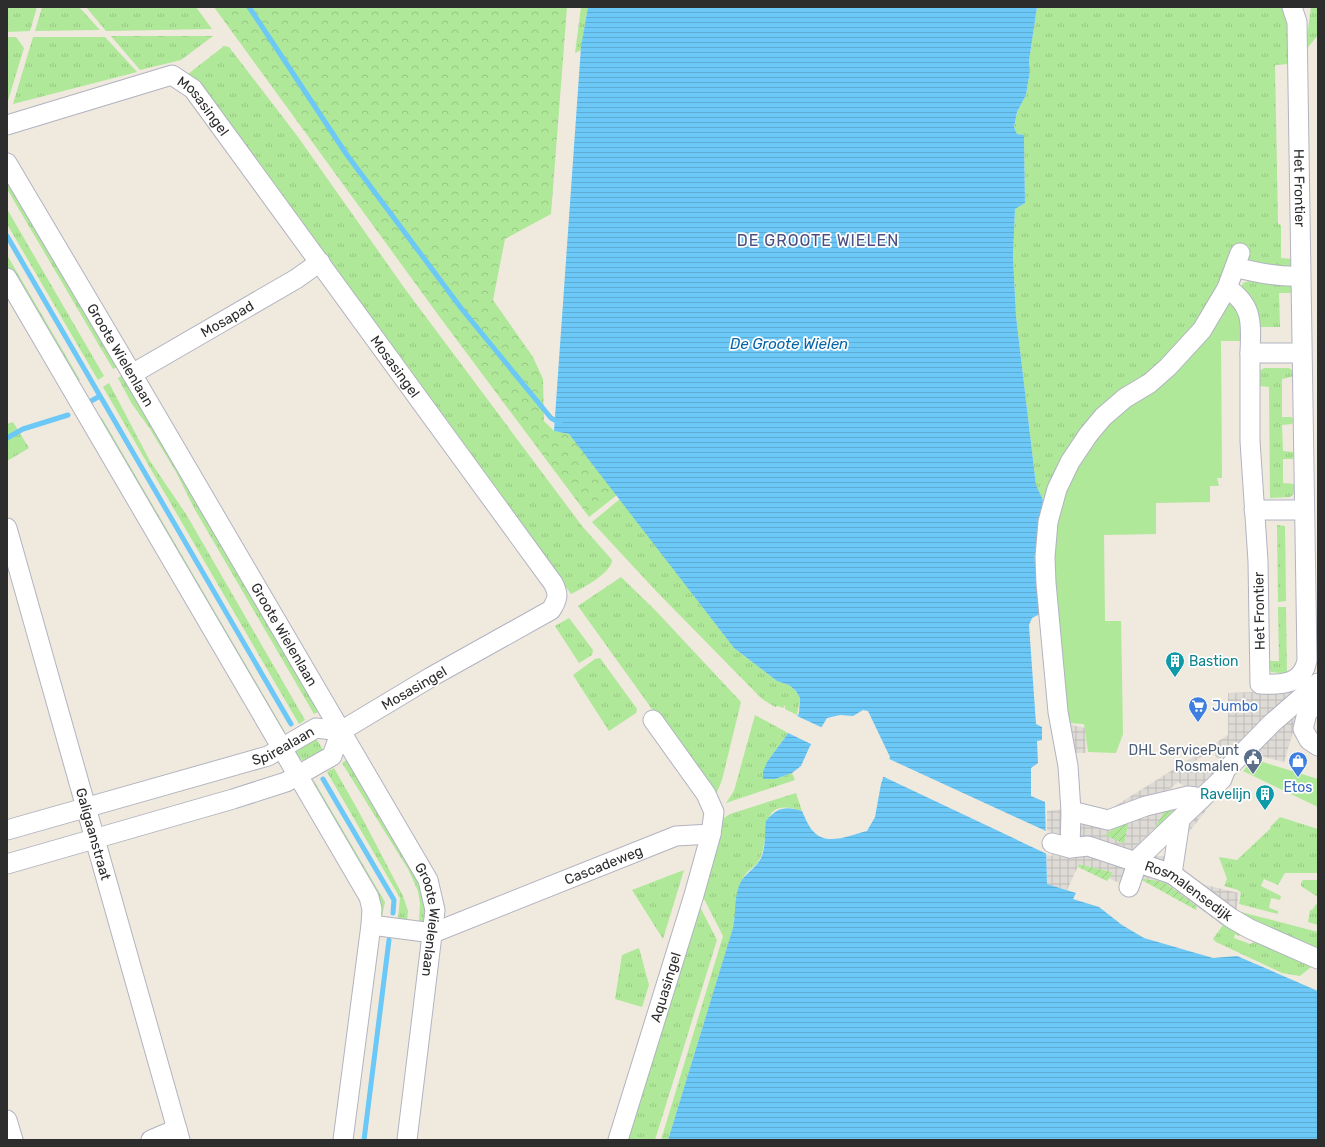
<svg xmlns="http://www.w3.org/2000/svg" width="1325" height="1147" font-family="Rubik,sans-serif">
	<style>
		.grass { fill: url(#grass-tufts) }
		.forest { fill: url(#forest-crowns) }
		.park { fill: #aee898 }
		.garden { fill: url(#garden-furrows) }
		.plaza { fill: url(#plaza-grid); fill-rule: evenodd }
		.water { fill: url(#water-rules) }
		.pier { fill: #efe9de }
		.lines { fill: none; stroke-linecap: round; stroke-linejoin: round }
		.stream { stroke: #6cc8f6; stroke-width: 5 }
		.street-casing { stroke: #b2b3c1; stroke-width: 21 }
		.street { stroke: #fff; stroke-width: 19 }
		.labels { text-anchor: middle; stroke-width: 3.5; stroke-linejoin: round; paint-order: stroke }
		.street-label { font-size: 14px; fill: #2d2d2d; stroke: #fff }
		.culture-label { font-size: 14px; fill: #0d838f; stroke: #fff; text-anchor: start }
		.shop-label { font-size: 14px; fill: #366cbe; stroke: #fff; text-anchor: start }
		.service-label { font-size: 14px; fill: #4e5e75; stroke: #fff; text-anchor: end }
		.water-label { font-size: 15px; font-style: italic; fill: #0564a8; stroke: #fff }
		.quarter-label { font-size: 16px; letter-spacing: 1px; fill: #494f81; stroke: #fff }
	</style>
	<defs>
		<pattern id="grass-tufts" width="24" height="20" patternUnits="userSpaceOnUse"><rect width="24" height="20" fill="#aee898"/><path d="M3 7l-1-3M5 7V3M7 7l1-3M15 17l-1-3M17 17v-4M19 17l1-3" fill="none" stroke="#96c783"/></pattern>
		<pattern id="forest-crowns" width="20" height="18" patternUnits="userSpaceOnUse"><rect width="20" height="18" fill="#aee898"/><path d="M2 6a3 3 0 1 1 6 0M12 15a3 3 0 1 1 6 0" fill="none" stroke="#96c783"/></pattern>
		<pattern id="garden-furrows" width="10" height="10" patternUnits="userSpaceOnUse"><rect width="10" height="10" fill="#aee898"/><path d="M-1 1l2-2M0 10L10 0M9 11l2-2" fill="none" stroke="#96c783"/></pattern>
		<pattern id="plaza-grid" width="8" height="8" patternUnits="userSpaceOnUse"><rect width="8" height="8" fill="#dedbd6"/><path d="M0 4h8M4 0v8" fill="none" stroke="#bfbcb8"/></pattern>
		<pattern id="water-rules" width="6" height="5" patternUnits="userSpaceOnUse"><rect width="6" height="5" fill="#6cc8f6"/><path d="M0 2.5h6" fill="none" stroke="#5eacd3"/></pattern>
	</defs>
	<rect width="100%" height="100%" fill="#efe9de"/>
	<path class="grass" d="M7,7H37L30,31L7,32Z
		M42,7H79L100,30L35,31Z
		M86,7H196L212,29L106,31Z
		M581,7H588L581,50L575,53Z
		M1037,7H1286L1289,64L1275,65L1278,224L1281,225V258L1292,259L1293,271L1252,263L1249,259V250L1236,246L1206,312L1049,487L1043,500L1036,485L1016,316L1013,257L1015,209L1025,203L1024,135L1017,134L1014,127L1017,112L1026,95L1030,71L1029,61Z
		M1311,7H1318V35L1305,51Z
		M111,36H213L181,60L140,70Z
		M7,37H16L24,48L7,104Z
		M33,37H105L137,72L13,104Z
		M224,46L229,47L298,137L405,289L582,526L612,560C612,572 582,589 571,594L188,74Z
		M7,172L120,366L113,369L7,189Z
		M7,209L104,376L98,380L7,224Z
		M7,255L80,380L75,383L7,267Z
		M1252,280L1293,285L1292,293H1279L1280,327H1257L1241,287L1243,283Z
		M1264,368H1289L1293,371L1294,376L1282,379V417H1291L1294,420L1292,424L1282,425L1283,451L1294,452L1293,459H1283V483L1295,484L1296,492L1290,497L1270,498L1269,387L1259,386L1257,373Z
		M126,373L306,683L318,712L314,714L194,508L176,472L150,429L132,404L118,378Z
		M109,383L150,461L186,514L305,720L299,724L103,387Z
		M102,418L285,732L279,735L97,422Z
		M13,422L29,448L7,461V424Z
		M620,499L734,648L777,681L789,685L796,691L800,698L797,715L785,709V705L783,708L778,706L775,707L762,699L658,593L592,522Z
		M1277,525L1285,526L1286,601L1278,602Z
		M621,577L655,610L741,702L722,780L715,797L578,606Z
		M1278,607H1286L1287,674L1271,672L1267,661H1279Z
		M569,618L593,650L592,655L579,663L555,626Z
		M600,658L637,709L636,713L609,731L573,675L595,659Z
		M755,715L788,733L767,762L775,779L792,773L795,780L726,803L734,791Z
		M314,735L325,753C314,757 302,766 295,754L296,750Z
		M349,758L425,887L428,901L424,921L419,922L420,903L418,891L408,869L342,763Z
		M334,768L359,812L403,896L408,911L407,921L398,919L400,898L327,772Z
		M313,779L385,902L382,916L376,915L324,811Z
		M796,793L802,811C754,795 773,839 758,862C755,867 748,870 745,875C737,886 736,915 733,929L668,1140H661L723,936L702,895L721,820L730,814Z
		M1280,817L1318,829V873H1285L1278,885L1264,879L1261,886L1281,896L1280,900L1271,898L1269,908L1278,911V914L1239,904L1241,893L1238,890L1224,886L1227,879L1219,857L1237,860L1271,828L1270,827Z
		M684,870L663,939L632,890Z
		M1303,880H1318V897L1301,886V883Z
		M698,903L717,940L655,1140H626Z
		M1316,904L1318,906V925L1308,922L1310,910H1312Z
		M1237,911L1318,932V954L1247,922Z
		M1223,925L1240,933L1239,936L1235,934L1234,938L1250,944L1257,941L1311,967L1300,976L1282,973L1216,942L1213,939Z
		M639,948L649,985L642,1007L615,999L622,955Z"/>
	<path class="forest" d="M214,7H567L551,214L505,239L493,300L533,357L543,379L544,421L554,431L569,434L617,495L589,517L439,316Z"/>
	<path class="park" d="M1228,300L1240,311L1243,341H1221L1222,478H1217L1219,486H1210V502L1156,503V534L1104,535L1105,621H1121L1123,734L1116,753L1088,752L1084,724L1068,723L1063,700L1053,547L1059,505L1087,447Z
		M1253,759L1318,779V807L1243,771Z"/>
	<path class="garden" d="M1187,803L1148,840L1166,808Z
		M1130,817L1124,844L1104,835Z
		M1079,864L1112,872L1113,874L1107,881L1078,867Z
		M1141,878L1164,882L1197,906L1196,910L1140,879Z"/>
	<path class="plaza" d="M1316,673L1318,676L1299,712L1284,762L1253,754L1249,756L1185,837L1181,872L1201,884L1239,893L1236,912L1225,927L1164,882L1141,878L1127,886L1110,879L1112,872L1079,864L1067,890L1047,884V855L1052,856V833L1047,830V811L1064,809L1068,724L1085,728L1086,753H1074L1078,810L1102,816L1112,808L1228,735V693L1288,691ZM1216,748L1215,755L1217,758L1235,767H1240L1230,779L1226,771L1195,761ZM1178,782L1190,790L1162,796ZM1187,803L1149,838L1166,808ZM1130,817L1124,844L1105,835ZM1170,839L1168,856H1153Z"/>
	<path class="water" d="M588,7H1037L1029,61L1030,71L1026,95L1017,112L1014,127L1017,134L1024,135L1025,203L1015,209L1013,257L1016,316L1036,485L1043,500L1037,546L1040,614L1032,618L1029,625L1036,724L1042,727V740L1037,741L1038,763L1031,768V796L1045,802L1047,884L1076,893L1073,899L1099,907L1122,925L1144,938L1213,958L1237,956L1318,991V1140H668L733,928C736,914 734,900 739,886C743,875 751,872 758,863C767,851 764,835 766,821C777,807 786,806 802,811C805,817 808,826 813,831C826,847 850,835 867,831L875,817L881,784L890,757L868,711L863,710L853,716L840,715L827,718L809,748L801,766L792,773L775,779H763V772L767,762L786,736L799,713L800,698L796,691L789,685L777,681L734,648L569,434L554,431L581,47Z"/>
	<path class="pier" d="M795,715L823,728L813,745L786,732Z
		M887,758L1046,831L1047,829L1049,855L882,776Z"/>
	<g class="lines">
		<path class="stream" d="M249,7L347,155L461,308L551,418L560,423
			M7,236L291,724
			M91,401L100,396
			M7,438L23,429L68,415
			M323,779L394,900L393,913
			M364,1140L389,940"/>
		<g class="street-casing">
			<g id="street">
				<path id="s1" d="M1292,7L1297,22L1307,660C1303,685 1280,685 1260,684L1258,561L1250,441V353H1301"/>
				<path id="s2" d="M7,125L172,75L193,89L553,583C559,594 558,599 551,610L431,677L341,731"/>
				<path id="s3" d="M7,163L132,374L428,880L435,910L407,1140"/>
				<path d="M1235,267C1257,273 1277,277 1300,276"/>
				<path d="M7,278L369,897L372,909L371,925L343,1140"/>
				<path d="M1227,288C1254,306 1251,324 1250,353"/>
				<path id="s4" d="M132,374L296,279L320,262"/>
				<path d="M1254,510H1304"/>
				<path id="s5" d="M7,528L180,1140"/>
				<path d="M1318,702L1307,713L1303,729L1309,740L1318,746"/>
				<path d="M1231,765L1272,723L1318,683"/>
				<path d="M1071,811L1108,820L1146,806L1188,796L1202,798"/>
				<path id="s6" d="M7,830L268,756L316,728L341,731L332,756L286,782L233,799L7,864"/>
				<path id="s7" d="M1052,843L1070,848L1088,846L1172,874L1231,918L1250,929L1318,959"/>
				<path d="M1070,848L1071,811L1068,766L1058,712L1046,583L1045,557L1048,522L1057,489L1070,462L1088,435L1103,417L1125,398L1150,383L1168,367L1202,330L1227,288L1240,253"/>
				<path d="M1172,874L1180,820"/>
				<path d="M1129,887L1139,858L1222,779L1225,771"/>
				<path id="s8" d="M371,925L433,933L676,836L711,834"/>
				<path d="M7,1120L13,1140"/>
				<path d="M151,1140L177,1129"/>
				<path id="s9" d="M618,1140L694,895L711,834L714,812L706,794L653,720"/>
			</g>
		</g>
		<use href="#street" class="street"/>
	</g>
	<defs>
		<g id="building-pin" transform="scale(1)"><path d="M0 17L-7.5 6A9.5 9.5 0 1 1 7.5 6Z" fill="#0f9aa8" stroke="#fff"/><path d="M-4-6H4V6H1V3H-1V6H-4ZM-2.5-4.3h1.7v1.8h-1.7ZM.8-4.3h1.7v1.8H.8ZM-2.5-1h1.7V.8h-1.7ZM.8-1h1.7V.8H.8Z" fill="#fff"/></g>
		<g id="supermarket-pin" transform="scale(1)"><path d="M0 17L-7.5 6A9.5 9.5 0 1 1 7.5 6Z" fill="#3f7fe0" stroke="#fff"/><path d="M-6-5.5h2.5l.6 2H6L4.5 2H-2.5L-4.4-4H-6ZM-1.5 3.2a1.3 1.3 0 1 0 .1 0ZM3 3.2a1.3 1.3 0 1 0 .1 0Z" fill="#fff"/></g>
		<g id="civic-pin" transform="scale(1)"><path d="M0 17L-7.5 6A9.5 9.5 0 1 1 7.5 6Z" fill="#5c6f8a" stroke="#fff"/><path d="M-.6-6.5H3V-4.5H.6V-3L4-1V1h2V6H-6V1h2V-1L-.6-3ZM-1.2 2.5V6h2.4V2.5Z" fill="#fff"/></g>
		<g id="shop-pin" transform="scale(1)"><path d="M0 17L-7.5 6A9.5 9.5 0 1 1 7.5 6Z" fill="#3f7fe0" stroke="#fff"/><path d="M-5-2.5h2.3a2.7 3.5 0 0 1 5.4 0H5L5.5 6h-11ZM-1.5-2.5h3a1.5 2.3 0 0 0-3 0Z" fill="#fff"/></g>
	</defs>
	<g fill-rule="evenodd">
		<use href="#building-pin" x="1175" y="661"/>
		<use href="#supermarket-pin" x="1198" y="706"/>
		<use href="#civic-pin" x="1253" y="758"/>
		<use href="#shop-pin" x="1298" y="761"/>
		<use href="#building-pin" x="1265" y="794"/>
	</g>
	<g class="labels">
		<g class="street-label">
			<text dy="5" stroke="none"><textPath href="#s2" startOffset="217">Mosasingel</textPath></text>
			<text dy="5" stroke="none"><textPath href="#s1" startOffset="182">Het Frontier</textPath></text>
			<text dy="5" stroke="none"><textPath href="#s4" startOffset="110">Mosapad</textPath></text>
			<text dy="5" stroke="none"><textPath href="#s3" startOffset="223">Groote Wielenlaan</textPath></text>
			<text dy="5" stroke="none"><textPath href="#s2" startOffset="541">Mosasingel</textPath></text>
			<text transform="translate(1259 611) rotate(-91)" y="5">Het Frontier</text>
			<text dy="5" stroke="none"><textPath href="#s3" startOffset="547">Groote Wielenlaan</textPath></text>
			<text transform="translate(414 688) rotate(-30)" y="5">Mosasingel</text>
			<text dy="5" stroke="none"><textPath href="#s6" startOffset="289">Spirealaan</textPath></text>
			<text dy="5" stroke="none"><textPath href="#s5" startOffset="318">Galigaanstraat</textPath></text>
			<text dy="5" stroke="none"><textPath href="#s8" startOffset="246">Cascadeweg</textPath></text>
			<text dy="5" stroke="none"><textPath href="#s7" startOffset="148">Rosmalensedijk</textPath></text>
			<text dy="5" stroke="none"><textPath href="#s3" startOffset="871">Groote Wielenlaan</textPath></text>
			<text dy="5" stroke="none"><textPath href="#s9" startOffset="160">Aquasingel</textPath></text>
		</g>
		<g class="culture-label">
			<text x="1189" y="666">Bastion</text>
			<text x="1251" y="799" text-anchor="end">Ravelijn</text>
		</g>
		<g class="shop-label">
			<text x="1212" y="711">Jumbo</text>
			<text x="1298" y="792" text-anchor="middle">Etos</text>
		</g>
		<g class="service-label">
			<text x="1239" y="755">DHL ServicePunt<tspan x="1239" dy="16">Rosmalen</tspan></text>
		</g>
		<g class="water-label">
			<text x="789" y="349">De Groote Wielen</text>
		</g>
		<g class="quarter-label">
			<text x="818" y="246">DE GROOTE WIELEN</text>
		</g>
	</g>
	<rect width="1325" height="1147" fill="none" stroke="#2d2d2d" stroke-width="16"/>
</svg>
